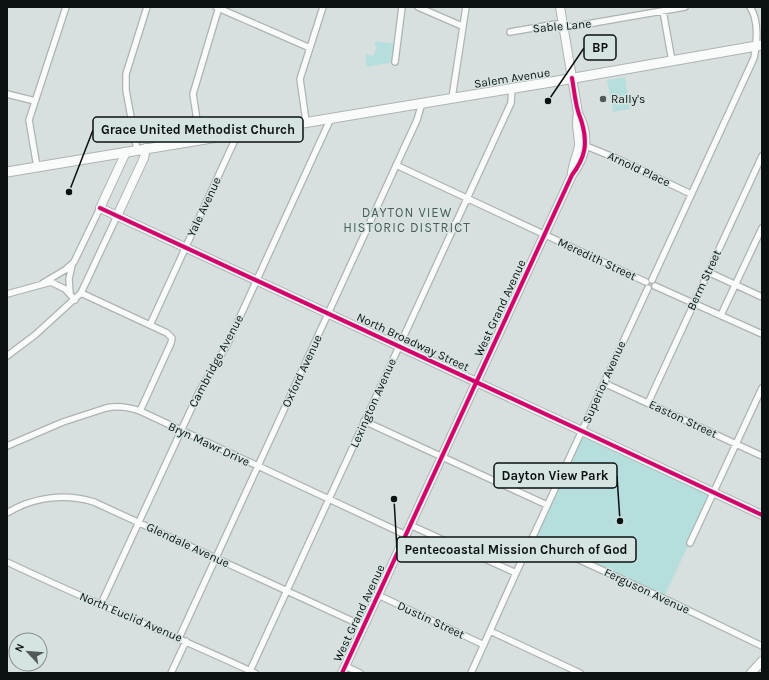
<svg xmlns="http://www.w3.org/2000/svg" width="769" height="680" font-family="Karla,sans-serif">
	<style>
		.green { fill: #b6dedc }
		.lines { fill: none; stroke-linecap: round; stroke-linejoin: round }
		.street-casing { stroke: #adb3b2; stroke-width: 8 }
		.secondary-casing { stroke: #adb3b2; stroke-width: 10 }
		.primary-casing { stroke: #adb3b2; stroke-width: 11 }
		.street { stroke: #f9fafa; stroke-width: 5.5 }
		.secondary { stroke: #f9fafa; stroke-width: 8 }
		.primary { stroke: #f9fafa; stroke-width: 9 }
		.cycleway-casing { stroke: #d5e4e2; stroke-width: 6 }
		.cycleway { stroke: #d6006c; stroke-width: 4 }
		.poi-dot { fill: #535958; stroke: #d5e4e2; stroke-width: 1.5 }
		.labels { text-anchor: middle; stroke-width: 3; stroke-linejoin: round; paint-order: stroke }
		.street-label { font-size: 12px; fill: #0b1110; stroke: #d5e4e2 }
		.poi-label { font-size: 12px; fill: #0b1110; stroke: #d5e4e2; text-anchor: start }
		.neighbourhood-label { font-size: 13px; letter-spacing: 1px; fill: #4e5a5a; stroke: #d5e4e2 }
		.leader { fill: none; stroke: #0b1110; stroke-width: 1.5 }
		.callout-dot { fill: #0b1110; stroke: #d5e4e2; stroke-width: 1.5 }
		.callout { fill: #d5e4e2; stroke: #0b1110; stroke-width: 1.5 }
		.callout-label { font-size: 13px; text-anchor: middle; font-weight: bold; fill: #0b1110 }
	</style>
	<rect width="100%" height="100%" fill="#d8e0df"/>
	<path class="green" d="M376,41L397,44L395,62L366,67V54L373,56L377,47L374,45Z
		M625,77L630,109L613,112L607,80Z
		M582,431L713,493L663,599L532,538Z"/>
	<g class="lines">
		<g class="street-casing">
			<path id="street" d="M216,7L310,48
				M418,7L462,26
				M663,11L672,61
				M510,32L556,24L570,27L685,7
				M395,62L402,7
				M7,94L35,101
				M452,98L466,7
				M306,121L300,79L323,7
				M200,140L193,94L219,7
				M586,146L618,159L691,194
				M137,150L126,90V74L147,7
				M396,165L646,282
				M37,167L29,120L66,7
				M708,272L762,297
				M652,280L754,58C757,43 759,20 750,7
				M43,283L65,270L74,262L100,208
				M655,286L762,334
				M81,293L167,333L172,338L171,343L140,411
				M7,294L51,282L65,289L75,300
				M70,294L69,279L72,265
				M721,315L762,228
				M150,325L238,133
				M7,356L35,335L81,293L117,216
				M604,383L762,456
				M648,403L762,156
				M364,421L547,505
				M7,446L63,422L106,408C118,405 129,407 140,411L406,535
				M7,513C33,497 65,493 94,502L363,626
				M410,525L516,573
				M532,538L669,601L762,646
				M690,543L762,388
				M7,562C89,601 173,635 255,673
				M378,595L484,645
				M101,604L199,392L227,345L331,118
				M490,631L580,673
				M179,638L417,120L422,103
				M345,666L360,673
				M171,673L186,641
				M249,673L505,116L511,103L512,88
				M471,673L516,573L648,288"/>
		</g>
		<g class="secondary-casing">
			<path id="secondary" d="M126,152L100,208L582,431L762,515
				M572,173C573,163 578,154 579,145C579,134 575,124 578,113
				M117,216L144,158L146,148
				M342,673L572,175C587,155 590,136 578,113L560,7
				M751,673L762,661"/>
		</g>
		<g class="primary-casing">
			<path id="primary" d="M7,172L563,80L762,45"/>
		</g>
		<use href="#street" class="street"/>
		<use href="#secondary" class="secondary"/>
		<use href="#primary" class="primary"/>
		<g class="cycleway-casing">
			<path id="cycleway" d="M100,208L582,431L762,515
				M342,673L572,175C585,158 588,144 582,123C581,119 579,115 578,111C575,101 574,89 572,78"/>
		</g>
		<use href="#cycleway" class="cycleway"/>
	</g>
	<circle class="poi-dot" cx="603" cy="99" r="4"/>
	<g class="labels">
		<g class="street-label">
			<text transform="translate(562 26) rotate(-5)" y="4">Sable Lane</text>
			<text transform="translate(512 78) rotate(-9)" y="4">Salem Avenue</text>
			<text transform="translate(639 169) rotate(25)" y="4">Arnold Place</text>
			<text transform="translate(204 207) rotate(-65)" y="4">Yale Avenue</text>
			<text transform="translate(597 259) rotate(25)" y="4">Meredith Street</text>
			<text transform="translate(704 280) rotate(-65)" y="4">Berm Street</text>
			<text transform="translate(500 308) rotate(-65)" y="4">West Grand Avenue</text>
			<text transform="translate(413 342) rotate(25)" y="4">North Broadway Street</text>
			<text transform="translate(216 361) rotate(-62)" y="4">Cambridge Avenue</text>
			<text transform="translate(302 371) rotate(-65)" y="4">Oxford Avenue</text>
			<text transform="translate(604 382) rotate(-66)" y="4">Superior Avenue</text>
			<text transform="translate(373 403) rotate(-66)" y="4">Lexington Avenue</text>
			<text transform="translate(683 419) rotate(25)" y="4">Easton Street</text>
			<text transform="translate(209 444) rotate(25)" y="4">Bryn Mawr Drive</text>
			<text transform="translate(188 545) rotate(25)" y="4">Glendale Avenue</text>
			<text transform="translate(647 591) rotate(25)" y="4">Ferguson Avenue</text>
			<text transform="translate(359 613) rotate(-65)" y="4">West Grand Avenue</text>
			<text transform="translate(131 617) rotate(23)" y="4">North Euclid Avenue</text>
			<text transform="translate(431 620) rotate(25)" y="4">Dustin Street</text>
		</g>
		<g class="poi-label">
			<text x="611" y="103">Rally's</text>
		</g>
		<g class="neighbourhood-label">
			<text x="407" y="217">DAYTON VIEW<tspan x="407" dy="15">HISTORIC DISTRICT</tspan></text>
		</g>
	</g>
	<path class="leader" d="M548 101L584 48M69 192L93 130M620 521L617 476M394 499L397 550"/>
	<g class="callout-dot">
		<circle cx="548" cy="101" r="4"/>
		<circle cx="69" cy="192" r="4"/>
		<circle cx="620" cy="521" r="4"/>
		<circle cx="394" cy="499" r="4"/>
	</g>
	<g class="callout">
		<rect x="584" y="35" width="32" height="25" rx="4"/>
		<rect x="93" y="117" width="210" height="25" rx="4"/>
		<rect x="494" y="463" width="123" height="25" rx="4"/>
		<rect x="397" y="537" width="239" height="25" rx="4"/>
	</g>
	<g class="callout-label">
		<text x="600" y="52">BP</text>
		<text x="198" y="134">Grace United Methodist Church</text>
		<text x="555" y="480">Dayton View Park</text>
		<text x="516" y="554">Pentecoastal Mission Church of God</text>
	</g>
	<rect width="769" height="680" fill="none" stroke="#0b1110" stroke-width="16"/>
	<g transform="translate(28 652) rotate(296)"><circle r="19" fill="#d5e4e2" stroke="#84908e"/>
	<path d="M0-3L7 15L0 10L-7 15Z" fill="#535958"/>
	<text y="-6" font-size="11" font-weight="bold" text-anchor="middle" fill="#0b1110">N</text>
	</g>
</svg>
